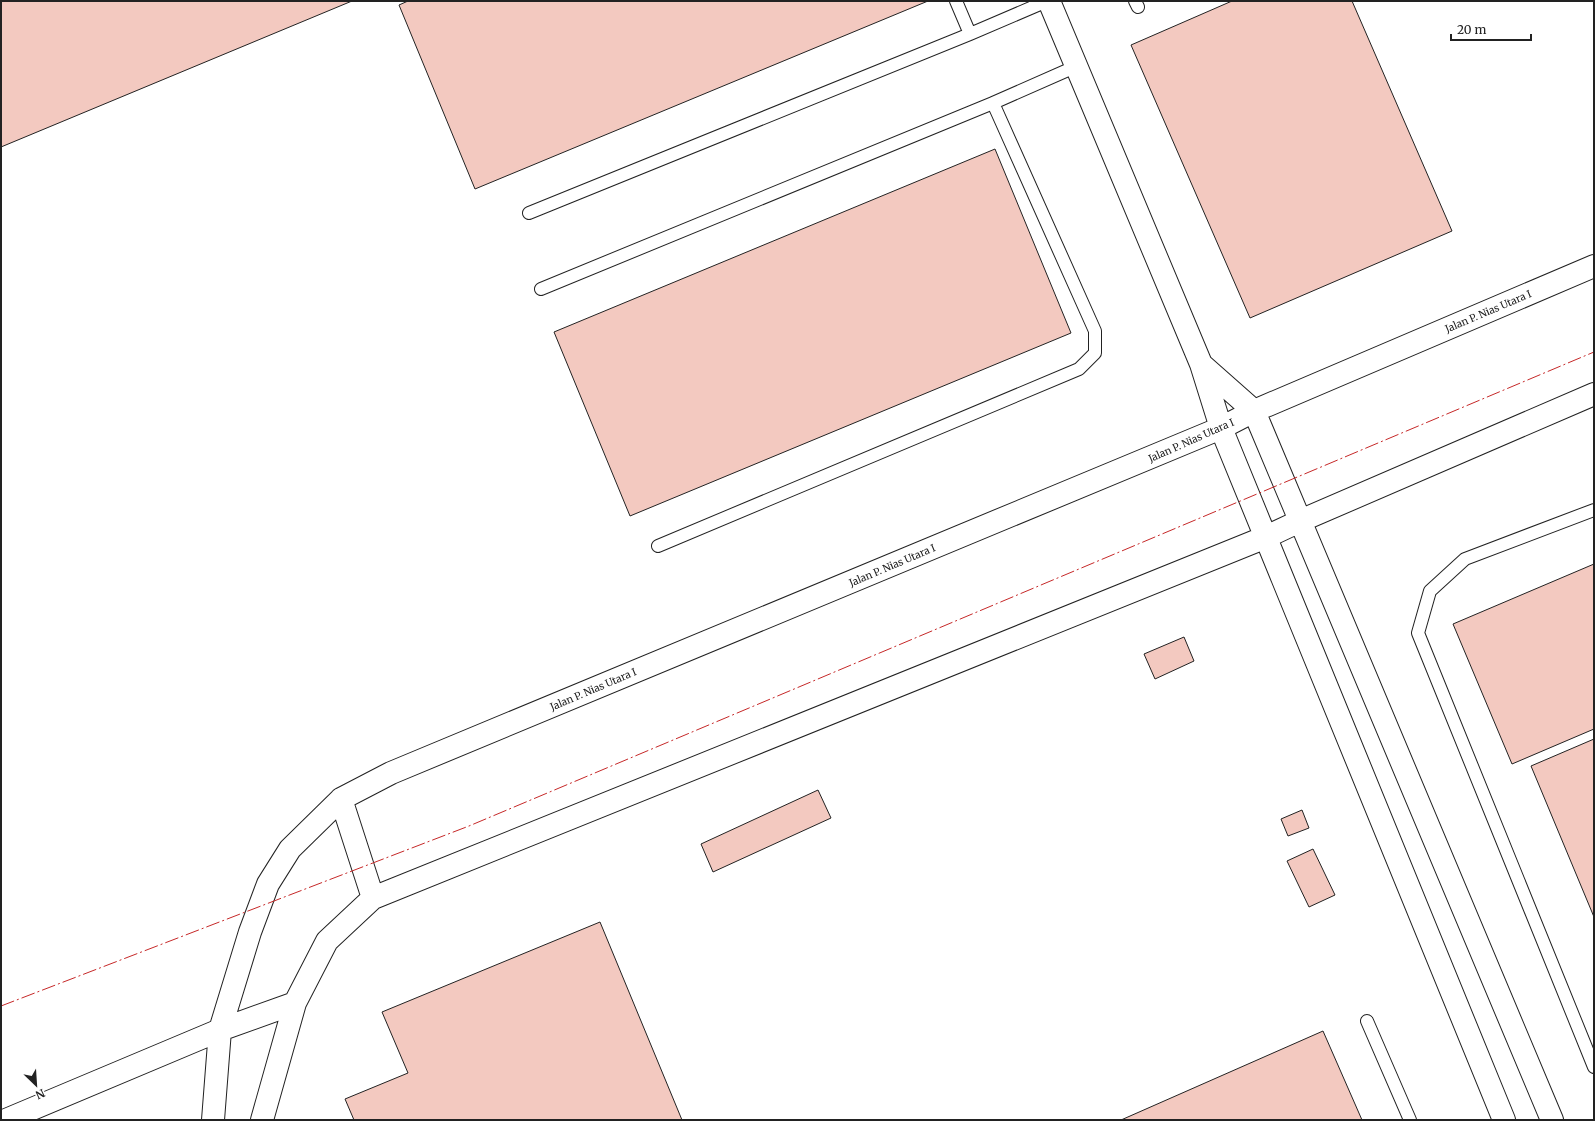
<svg xmlns="http://www.w3.org/2000/svg" width="1595" height="1121" font-family="Merriweather,serif">
	<style>
		.building { fill: #f3c9c0; stroke: #222 }
		.lines { fill: none; stroke-linecap: round; stroke-linejoin: round }
		.lane-casing { stroke: #222; stroke-width: 14 }
		.street-casing { stroke: #222; stroke-width: 24 }
		.lane { stroke: #fff; stroke-width: 12 }
		.street { stroke: #fff; stroke-width: 22 }
		.power { stroke: #c62828; stroke-width: 1; stroke-dasharray: 14 3 2 3; stroke-linecap: butt }
		.labels { text-anchor: middle; stroke-width: 3; stroke-linejoin: round; paint-order: stroke }
		.street-label { font-size: 10px; fill: #222; stroke: #fff }
	</style>
	<rect width="100%" height="100%" fill="#fff"/>
	<path class="building" d="M1,1H352L1,147Z
		M408,1H928L475,189L399,5Z
		M1232,1H1352L1452,231L1250,318L1131,45Z
		M995,149L1071,333L630,516L554,332Z
		M1594,564V729L1512,764L1453,624Z
		M1184,637L1194,661L1155,679L1144,654Z
		M1594,739V917L1531,766Z
		M818,790L831,818L713,872L701,844Z
		M1302,810L1309,828L1288,836L1281,819Z
		M1313,849L1335,895L1309,907L1287,861Z
		M600,922L682,1120H354L345,1099L408,1073L382,1012Z
		M1323,1031L1362,1120H1121Z"/>
	<g class="lines">
		<g class="lane-casing">
			<path id="lane" d="M956,1L970,34
				M1135,1L1138,7
				M529,213L970,34L1047,1
				M541,289L993,103L1077,66
				M1594,510L1465,559L1430,591L1418,633L1594,1067
				M658,546L1079,369L1095,353V331L993,103
				M1367,1021L1410,1120"/>
		</g>
		<g class="street-casing">
			<path id="street" d="M1049,1L1201,364L1221,428L1504,1120
				M1202,365L1254,411L1552,1120
				M341,799L373,898
				M6,1120L220,1030L295,1003
				M213,1120L220,1030L250,932L268,884L290,849L341,799L391,773L1221,428L1254,411L1594,266
				M262,1120L295,1003L327,941L373,898L1266,537L1300,521L1594,394"/>
		</g>
		<use href="#lane" class="lane"/>
		<use href="#street" class="street"/>
		<path class="power" d="M1,1006L469,826L1594,352"/>
	</g>
	<g class="labels">
		<g class="street-label">
			<text transform="translate(1488 311) rotate(-23)" y="4">Jalan P. Nias Utara I</text>
			<text transform="translate(1191 440) rotate(-24)" y="4">Jalan P. Nias Utara I</text>
			<text transform="translate(892 565) rotate(-23)" y="4">Jalan P. Nias Utara I</text>
			<text transform="translate(593 689) rotate(-23)" y="4">Jalan P. Nias Utara I</text>
		</g>
	</g>
	<rect width="1595" height="1121" fill="none" stroke="#222222" stroke-width="4"/>
	<g transform="translate(36 1085) rotate(155)" stroke="#ffffff" stroke-width="3" paint-order="stroke">
	<path d="M0-3L7 15L0 10L-7 15Z" fill="#222222"/>
	<text y="-6" font-size="11" font-weight="bold" text-anchor="middle" fill="#222222">N</text>
	</g>
	<path d="M1451 34v6h80v-6" fill="none" stroke="#222222" stroke-width="2"/>
	<text x="1457" y="34" font-size="12" fill="#222222" stroke="#ffffff" stroke-width="3" paint-order="stroke">20 m</text>
</svg>
